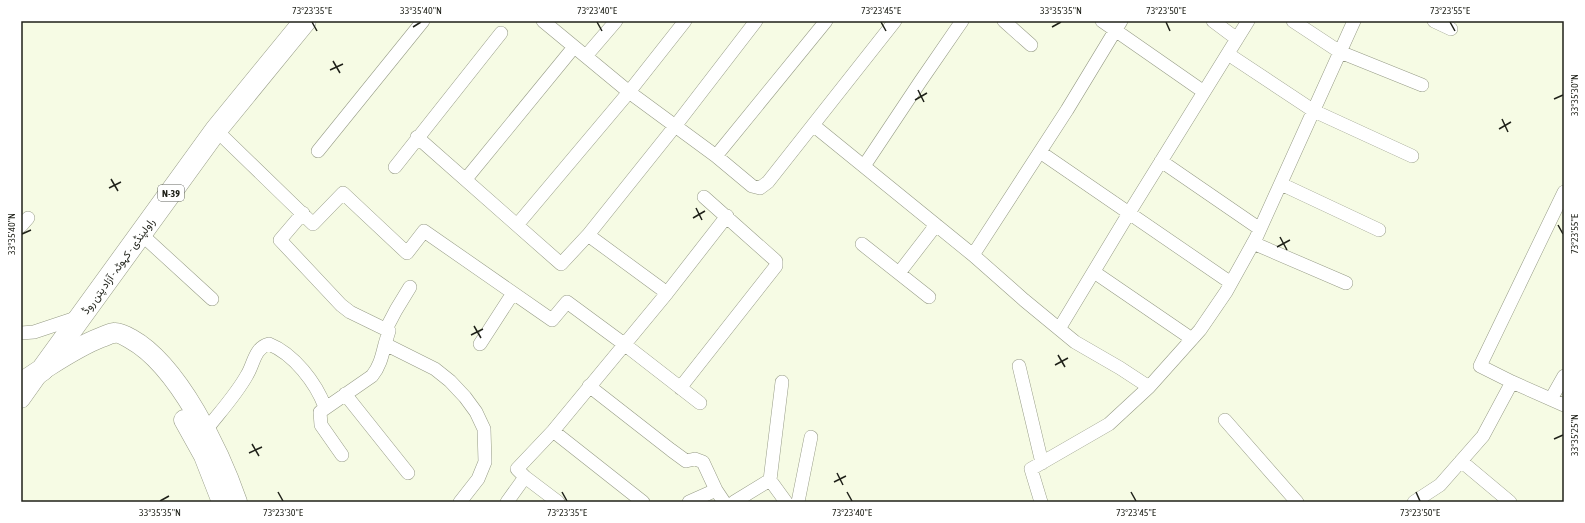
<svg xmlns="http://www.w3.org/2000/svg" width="1585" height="523" font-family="'Asap Condensed',Vazirmatn,sans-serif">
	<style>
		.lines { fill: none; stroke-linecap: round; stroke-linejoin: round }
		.street-casing { stroke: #969b86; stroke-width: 14 }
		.secondary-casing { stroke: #969b86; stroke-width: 19 }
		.primary-casing { stroke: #969b86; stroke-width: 21 }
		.highway-casing { stroke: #969b86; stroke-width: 23 }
		.street { stroke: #fff; stroke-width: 13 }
		.secondary { stroke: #fff; stroke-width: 18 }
		.primary { stroke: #fff; stroke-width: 20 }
		.highway { stroke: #fff; stroke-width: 22 }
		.ticks { fill: none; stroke: #1f2119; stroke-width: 1.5 }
		.labels { text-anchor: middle; stroke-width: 4; stroke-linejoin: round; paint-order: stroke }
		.shield { fill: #fff; stroke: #62645e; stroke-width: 1 }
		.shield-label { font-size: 10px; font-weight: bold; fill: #1f2119 }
		.street-label { font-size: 11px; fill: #1f2119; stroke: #fff }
		.neatline { fill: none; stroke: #1f2119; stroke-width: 1.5 }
		.ticks-label { font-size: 10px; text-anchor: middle; fill: #1f2119 }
	</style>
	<rect width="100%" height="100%" fill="#f6fbe4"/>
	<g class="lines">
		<g class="street-casing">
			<path id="street" d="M543,21L629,92L716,156L752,186L760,188L768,182L895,21
				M1004,21L1031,45
				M1102,21L1204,92
				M1213,21L1237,39
				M1293,21L1340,52L1422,85
				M1434,21L1451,29
				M1228,54L1314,111L1412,156
				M586,56L616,21
				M813,125L973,255L1024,300L1075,342L1120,368L1149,387
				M216,130L313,224L343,193L407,253L424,231L552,320L567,302L624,344L700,403
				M417,137L561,264L588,235L667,293
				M318,151L423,21
				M1040,152L1231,283
				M716,156L826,21
				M1161,161L1260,229
				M864,166L920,82L962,21
				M395,167L501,33
				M466,179L574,47
				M1281,184L1379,230
				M303,213L280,240L341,305L350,312L389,331L385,344L435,369L450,381L465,397L476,412L484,429L485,462L478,479L460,502
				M517,225L629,92L685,21
				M21,226L28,218
				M141,234L212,299
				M588,235L676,125L756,21
				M1253,243L1346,283
				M862,244L929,297
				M973,255L1067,110L1121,21
				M1094,272L1192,339
				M899,273L936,225
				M386,329L396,310L410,287
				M1059,329L1129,213L1248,21
				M21,333L34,332L79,317
				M480,344L513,293
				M1019,366L1042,463
				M1512,382L1480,366L1564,192
				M589,386L671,450L686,461L695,459L703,462L716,490L724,502
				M680,388L776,266V261L704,197
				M345,394L408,473
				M1551,399L1564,376
				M1225,420L1297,502
				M206,430C219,413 236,395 247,375C254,364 254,348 269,344C294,354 316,383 325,407
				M553,431L643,502
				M342,455L321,425L320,412L372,376C380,366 382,356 385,344
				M1461,461L1510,502
				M525,477L558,502
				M770,480L786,502
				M507,502L525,477L517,469L553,431L667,293L727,216
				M689,502L716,490
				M734,502L770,480L782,382
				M798,502L811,437
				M1041,502L1031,469L1109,424L1149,387L1200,330L1226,292L1256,238L1354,21
				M1414,502L1440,485L1483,436L1512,382L1564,405"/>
		</g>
		<g class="secondary-casing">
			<path id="secondary" d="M21,399L38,375"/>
		</g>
		<g class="primary-casing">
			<path id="primary" d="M44,369C63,357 81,345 102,337C106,336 110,333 114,333C119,332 126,336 131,339C178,365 220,452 237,502
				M184,420L204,456L222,502"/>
		</g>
		<g class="highway-casing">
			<path id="highway" d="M21,384L42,370L216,130L305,21"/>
		</g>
		<use href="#street" class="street"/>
		<use href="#secondary" class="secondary"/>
		<use href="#primary" class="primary"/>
		<use href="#highway" class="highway"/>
	</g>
	<path class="ticks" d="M312,22L317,31M597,22L602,31M881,22L886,31M1166,22L1170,31M1450,22L1455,31M413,27L421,22M1052,27L1061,22M333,61L340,73M330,70L343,64M918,90L924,102M1554,99L1563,95M915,100L927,93M1502,119L1508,132M1499,129L1511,122M111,179L118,191M109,188L121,182M696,208L702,220M693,218L705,211M1558,225L1563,234M22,234L31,230M1280,237L1287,250M1277,247L1290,240M474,326L481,338M471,335L483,329M1058,355L1065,367M1055,365L1068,358M1554,439L1563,435M252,444L259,456M249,453L262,447M837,473L843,485M834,482L846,476M278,492L283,501M562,492L567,501M847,492L852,501M1131,492L1136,501M1416,492L1420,501M160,501L169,496"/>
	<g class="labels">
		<rect class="shield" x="158" y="185" width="26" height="16" rx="3"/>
		<g class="shield-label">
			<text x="171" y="197">N-39</text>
		</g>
		<g class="street-label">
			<text transform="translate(118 266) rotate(-54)" y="4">راولپنڈی - کہوٹہ - آزاد پتن روڈ</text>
		</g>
	</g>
	<rect width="1585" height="523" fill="none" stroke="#ffffff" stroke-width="44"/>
	<rect x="22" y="22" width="1541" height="479" class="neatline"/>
	<g class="ticks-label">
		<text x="312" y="14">73°23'35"E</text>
		<text x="421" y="14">33°35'40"N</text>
		<text x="597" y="14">73°23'40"E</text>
		<text x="881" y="14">73°23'45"E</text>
		<text x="1061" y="14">33°35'35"N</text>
		<text x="1166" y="14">73°23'50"E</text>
		<text x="1450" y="14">73°23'55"E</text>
		<text transform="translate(1574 95) rotate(-90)" y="4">33°35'30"N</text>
		<text transform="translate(1574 234) rotate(-90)" y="4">73°23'55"E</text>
		<text transform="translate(11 234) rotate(-90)" y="4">33°35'40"N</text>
		<text transform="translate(1574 435) rotate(-90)" y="4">33°35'25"N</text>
		<text x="160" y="516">33°35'35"N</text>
		<text x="283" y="516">73°23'30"E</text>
		<text x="567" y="516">73°23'35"E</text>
		<text x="852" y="516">73°23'40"E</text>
		<text x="1136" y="516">73°23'45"E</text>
		<text x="1420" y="516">73°23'50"E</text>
	</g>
</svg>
